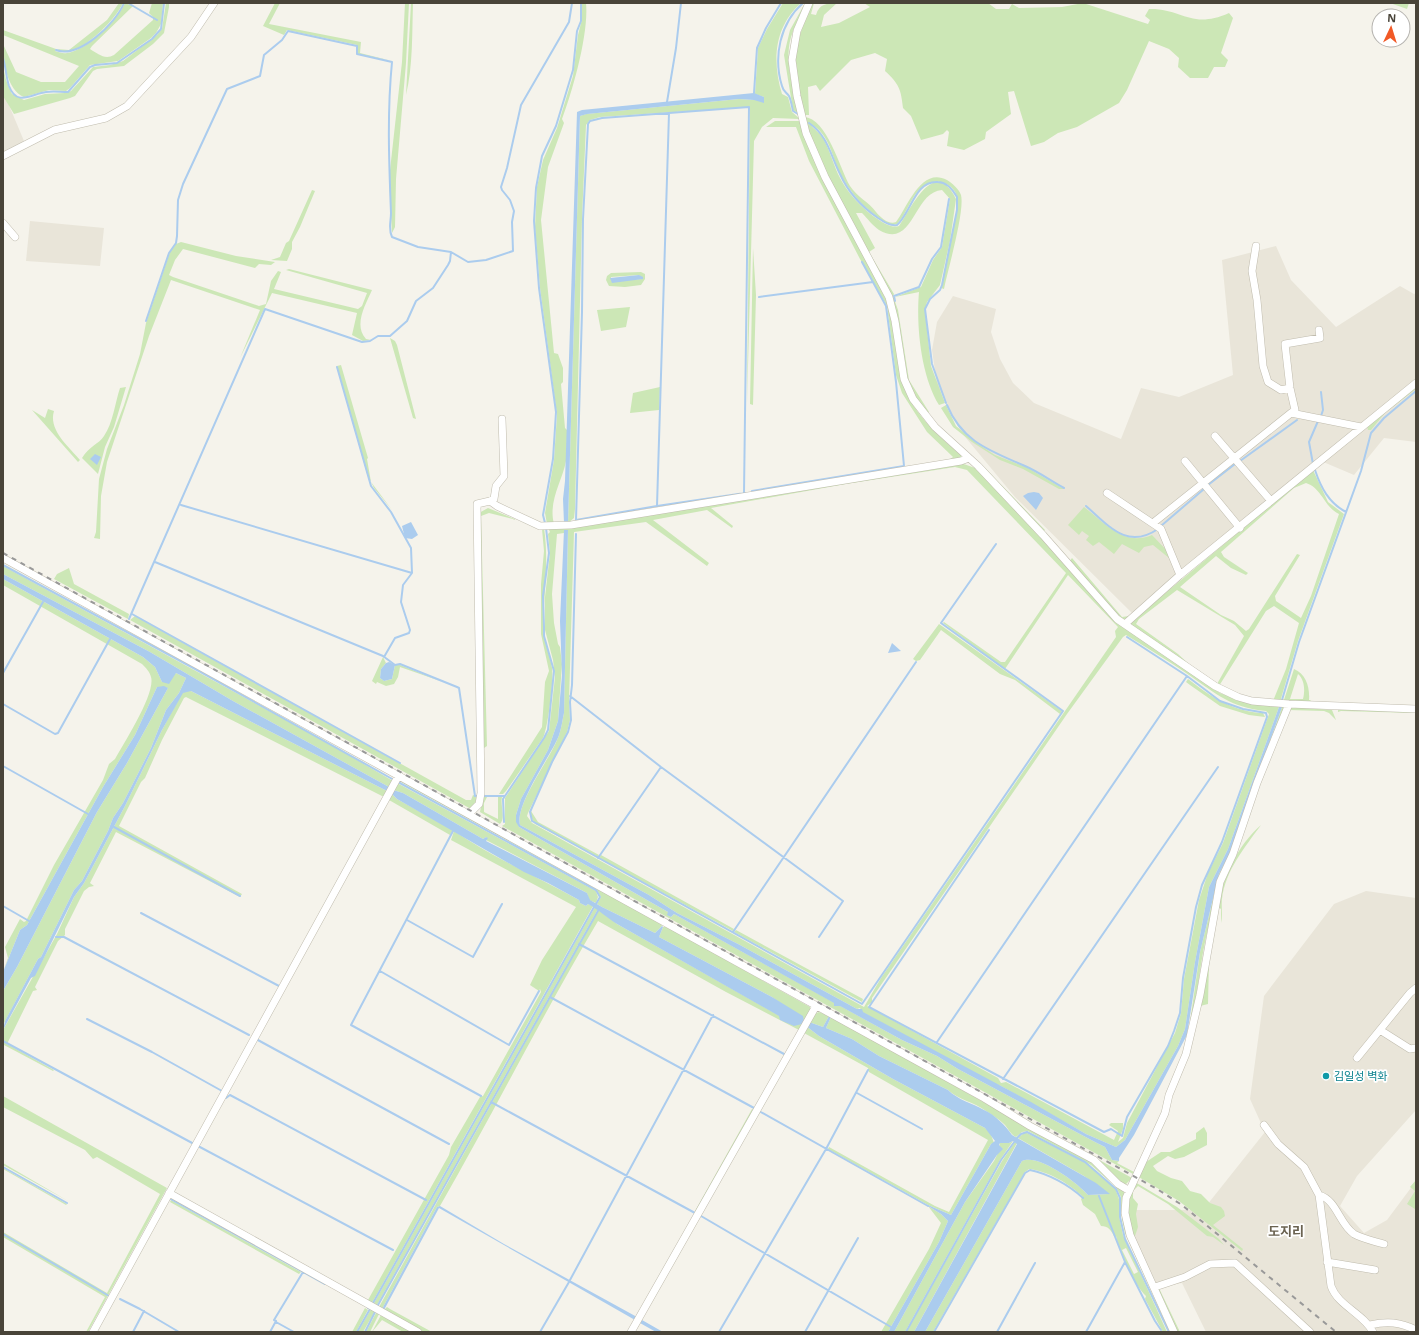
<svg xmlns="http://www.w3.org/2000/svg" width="1419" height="1335" font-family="'Noto Sans','Noto Sans KR',sans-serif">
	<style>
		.residential { fill: #e9e5d9 }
		.green { fill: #cce7b6; fill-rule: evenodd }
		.water { fill: #abccee }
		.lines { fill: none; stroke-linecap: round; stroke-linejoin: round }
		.stream { stroke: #abccee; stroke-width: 2 }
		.minor-casing { stroke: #c0bcae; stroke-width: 8 }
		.minor { stroke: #fff; stroke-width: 7 }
		.rail { stroke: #999; stroke-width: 2; stroke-dasharray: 5 5; stroke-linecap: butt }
		.culture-dot { fill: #0f9aa8; stroke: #fff; stroke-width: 1.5 }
		.labels { text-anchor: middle; stroke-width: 3.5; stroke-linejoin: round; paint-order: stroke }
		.culture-label { font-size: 11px; fill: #0d838f; stroke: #fff; text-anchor: start }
		.quarter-label { font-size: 13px; font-weight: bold; fill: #6b6351; stroke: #fff }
	</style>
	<rect width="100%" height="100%" fill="#f5f3eb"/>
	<path class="residential" d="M3,91L24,141L3,155Z
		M30,221L104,228L100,266L26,261Z
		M1276,246L1291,280L1336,327L1400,286L1414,294L1416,293V442L1384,438L1354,475L1321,461L1132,613L1015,497L961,432L937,385L932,350L937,322L953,296L996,309L991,332L1000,359L1013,383L1034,403L1121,439L1141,388L1179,397L1233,375L1222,260Z
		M1366,891L1416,898V1110L1357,1176L1340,1206L1364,1233L1387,1220L1416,1181V1332H1206L1182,1283L1152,1288L1135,1238L1136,1210H1203L1265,1132L1250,1099L1264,996L1334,904Z"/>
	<path class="green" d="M119,3H123C116,19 88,46 72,51C66,52 62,51 56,49L55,51C59,52 63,54 67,53C87,50 117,21 125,3L133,6L92,46L90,49C98,54 105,60 114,55L153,20V17L149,13L152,3H163L161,24L156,33L151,38L118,61L90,65L70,88L66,91L49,90L24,97C7,90 3,61 3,44L16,72L41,82H65L79,66L3,35V30L56,49L69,50L107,20Z
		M166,3H169V7L164,33L153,44L124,66L97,69L93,71L75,96L70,98L14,114L3,96V67L6,80L12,94L24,100L45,94L65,93L71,91L93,67L110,65L123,61L157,35L162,29Z
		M275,3H280L269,24L361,42L360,53L392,61L358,54L357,45L287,30L284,35L263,26Z
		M405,3H409L406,63L396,179L395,227L392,233L389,179L402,62Z
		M411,3H413C412,34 413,66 406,95Z
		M582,3H586C589,33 573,90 562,119L564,123L548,167L541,220L554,353L558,354L563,368V382L561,384L565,428L567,430C567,440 567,451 566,461C562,482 548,501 554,524H547L545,513L554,460L557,415L540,288L535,227L537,187L543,160L557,128L573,76L578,35L582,19Z
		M783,3H801C774,27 772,61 782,94L788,97L792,112L800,119L773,118L762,127L754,141L747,403L750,107L600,117L590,120L586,125L582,218L575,509L574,518L568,523L580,116L586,114L739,99L754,100L764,97L755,94L758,48L767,29Z
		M805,3C801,15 793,28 790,41C785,64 794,90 798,113L793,110L784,55L790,30Z
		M810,3H814L811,14L816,15C819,4 827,3 837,3L824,15L821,27L839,23L870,7L864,3H988L996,9H1009L1012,4L1019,8L1062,7L1083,3L1148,24L1150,20L1145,16L1149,9C1182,8 1191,30 1229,13L1233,18L1221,53L1228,60L1225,67H1214L1208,78H1190L1178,67L1179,58L1169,49L1149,41L1127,90L1119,103L1077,127L1058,133L1044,142L1031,146L1014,91L1008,92L1011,114L986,132L985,139L964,150L947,146L949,132L947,130L943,134L921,140L911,116L903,108C901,89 899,84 885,71L887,59L875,53L851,60L820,91L816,85L808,87L809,115H803L799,97L795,51Z
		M1390,3H1409L1407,9Z
		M804,117C827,118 840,169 850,186C857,197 869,202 876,212C881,218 889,225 896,222C907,208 921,166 947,180C952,183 959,189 961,195C965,211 948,269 944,289L941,288L958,203C958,185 938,176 924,186C910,196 908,213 897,224C888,226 882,220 875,215C861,205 850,191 841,176C832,158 830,133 810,124C814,130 821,133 824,140C830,151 833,163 838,174C847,193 862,209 879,220C885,224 892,228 899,226C911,208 935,155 956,199L950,241L940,285L927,302L925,310L931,366L945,403L939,405C921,376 916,326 919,292L895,297L921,287L933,260L942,247L950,199L942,190C913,192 914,250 879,230C873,226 867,218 862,213H856L875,248L869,252L894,294L893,296L898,310L909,380L929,412L926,413L909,387L897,323L817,155Z
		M775,121H800L885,296C895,325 896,354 903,384C909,408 941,440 961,454V459L949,460L953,457L952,456L927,432L902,393L896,375L887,306L860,259L809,161L796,127H766Z
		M312,190L315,191L300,227L292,242V249L287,261L271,260L280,257L286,243L289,241Z
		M181,242L236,256L275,262L271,265L259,264L255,268L183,249L175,260L169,275L173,277L259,306L266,304L271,281L278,271L281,272L274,289L358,309L362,306L367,293L286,270L289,269L372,290C366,304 353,325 366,339L371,340L363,341L352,335L357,313L272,293L240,358L260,310L171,280L149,336L107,462L101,496L100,539L94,538L96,532L99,479L107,449L124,405L140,354L146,323L170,252L176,244Z
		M753,248L756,295L753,405L750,404Z
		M641,272L645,274V279L641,285L625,287L609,286L606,280L607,276L611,273ZM639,275L642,279L611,281V277Z
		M630,307L626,327L601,331L597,310Z
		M390,338L395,341L397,345L416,419L413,418Z
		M341,365L368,458L367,459L371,482L392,510L374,488L367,474L337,366Z
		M1416,385V389L1385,413L1371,430H1368L1367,426Z
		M126,387L114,427L105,447L98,474L82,458C89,446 99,444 104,436C113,423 115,403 120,388Z
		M660,387L659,410L630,413L633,393Z
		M946,405L956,426L978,444L995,455L1026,467L1064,489H1059L1023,469L1000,460L972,442L953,427L941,408Z
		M48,409L54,411C48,430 69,447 80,460L78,462L32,410L45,418Z
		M961,463L975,468L1021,515L1116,620L1220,693L1247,703L1279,707L1228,849L1209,887L1195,962L1185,1029L1178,1046L1125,1140L1116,1147L1086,1134L1001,1086L988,1081L862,1012L860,1008L857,1009L740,945L677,913L649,895L520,825C515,805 549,760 557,740C561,732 562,722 564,713L568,531L564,530V533L557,534L552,594L554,623L558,644L560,647L562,664L558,721L548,750L521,799L516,815L519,827L668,912L671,917L674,914L902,1040L937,1056L958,1069L1095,1142L1105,1147L1112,1160L1119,1161L1117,1163L1134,1172L1133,1174L502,826L505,824V798L549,731L555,677L553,660L545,630V597L550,553L548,534L550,532L548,528ZM955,467L967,470L1066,573L1005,662H1001L944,622L943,623L1005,669L1068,575L1118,627L1115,631L1116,637L881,978L864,1007L532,823L527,816L528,813L567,732L570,720L569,701L574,532L646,522L707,566L709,563L653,520L707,510L732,528L733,526L711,508L846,484ZM1126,635C1147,648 1169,661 1189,675C1218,695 1230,707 1266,711L1269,714L1223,843L1208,873L1199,900L1184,979L1181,1013L1175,1033L1127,1123L1123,1138L1118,1142L1123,1129V1123H1111L1109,1125L1118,1131L1114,1140L1006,1082L1001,1083L998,1078L867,1006L872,1002V998L1067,714L1123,637Z
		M985,468L1045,530L1043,532L983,469Z
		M1313,470L1328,502L1344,514L1298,641L1280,702L1273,701L1286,669L1299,623L1274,606L1266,611L1219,686L1217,684L1244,636L1235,625L1177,590L1139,619L1136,624L1178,654L1191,666L1130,625L1133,620ZM1306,483C1322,488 1324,507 1339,514L1311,596L1301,618L1276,601L1275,596L1300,555L1297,554L1249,629L1246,631L1234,621L1221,615L1180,587L1216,556L1231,568L1246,575L1248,573L1224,557L1221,552L1294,488Z
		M1084,507C1105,523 1124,547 1152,535L1171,555L1169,558L1153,545L1144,547L1139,553L1122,544L1114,554L1099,542L1093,546L1086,540L1089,536L1082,531L1079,535L1068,525Z
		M488,508L517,520L489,513L481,516L487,746L484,748L479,513Z
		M544,528C549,561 544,594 543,626C543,640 550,654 552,668C554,679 548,728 543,738L506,791L503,794H499L542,727L545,682L549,671L541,634V584L544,551L542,529Z
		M1072,558L1122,617L1129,616L1136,611L1174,578L1176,569L1171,561L1173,562L1178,575L1136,613L1123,620L1116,614L1069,562Z
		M3,566L326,742L393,781L389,787L233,701L150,652L3,574Z
		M69,568L74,584L129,614L128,619L54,579L57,574Z
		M3,579L143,657L155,667L162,682L176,673L186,678L179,693L166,710L151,748L123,803L113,818L108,831L82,881L74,890L41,957L38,959L3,1025V991L17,967L97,812L127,763L168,688L157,687L135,735L103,787L27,925L20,930L3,972L8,958L5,947L20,919L24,922L26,921L54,865L103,780L109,764L115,759C124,743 156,693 151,677C150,672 146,668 142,664L3,585Z
		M135,616L466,800H471L473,795L479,797L471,809L130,620Z
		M939,624L1062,711L1060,714L1015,680L1000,674L941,630L920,660L916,661L913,659Z
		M383,657L386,663L381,669L380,678L384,681L392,679L395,665H400L443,682L400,667L398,677L394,684L386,686L377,682L376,684L372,681Z
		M1294,669C1306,674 1310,687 1309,700H1311L1308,703H1283ZM1298,674C1305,680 1305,691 1303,699H1290Z
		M1188,679C1211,697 1234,712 1263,713L1265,717L1249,715L1220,706L1190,685L1186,682Z
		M186,691H191L387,791L384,796H382L186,697L184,698L162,740L145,778L141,782L119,826L242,894L240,897L116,832L90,883L94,886L89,887L84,891L65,929V935L58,941L35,987L37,990L33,991L7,1044L54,1070L53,1071L4,1045L3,1046V1030L57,934L74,897L84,883L125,806L162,730L182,693Z
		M1282,707H1284C1258,781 1229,854 1208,929C1200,960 1199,992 1190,1022L1200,952L1219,874L1231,851Z
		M1289,707L1332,710L1336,720L1329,713L1324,711L1288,710Z
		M1338,709L1416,711V713L1341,711L1338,712Z
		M402,779L661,923L662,926L655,933L602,907L597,904L601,897L596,889L399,781Z
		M397,783L596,891L598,897L596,903L589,900L587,893L486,840L487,838L486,837L483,839L403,793L393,790Z
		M391,793L397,799L453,830L450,835L389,800Z
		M483,796L487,797L484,803V812L498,819V797H502C500,805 506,818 500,824L480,812Z
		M531,811L538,822L599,855L598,857L535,824L531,817Z
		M1261,825C1245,847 1225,871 1222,899C1221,907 1223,915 1221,923V909L1217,906C1224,876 1237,846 1261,825Z
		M454,831C494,858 538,877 579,900L580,903L586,906L588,904L593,906L372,1303L368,1300L449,1155L451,1147L480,1097L483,1096L541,992L540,989L539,991L530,985L542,960L576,907L451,840Z
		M601,855L734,929L733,931L599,858Z
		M595,907L598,909L377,1305L374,1303Z
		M599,909L617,924L780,1016V1020L802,1024L799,1030L726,992L598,921C543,1014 494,1112 440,1206L437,1207L382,1309L379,1307Z
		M663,927H667L810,1007L811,1009L804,1021L772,997L659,937Z
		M736,930L863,999L862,1002L734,932Z
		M1209,961L1208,1004L1200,1006Z
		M819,1012L829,1016L823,1027L809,1022L814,1014Z
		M831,1017L1093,1163L1124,1191L1123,1215L1171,1328L1169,1330L1125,1233L1122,1219L1121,1197L1116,1187L1091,1165L1028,1131L1022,1132L1016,1137C1010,1134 1008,1128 1004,1124C1000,1120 991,1114 986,1111C974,1102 959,1100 948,1090L879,1056L852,1039L826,1028Z
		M806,1026L819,1036L893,1079L985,1128L990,1132L994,1143L991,1144L951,1215L928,1205L828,1149L829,1147L935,1206L949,1212L988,1140L869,1072L868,1068L804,1033Z
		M3,1096L167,1188L88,1332H86L105,1297L3,1237V1232L107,1293L160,1194L97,1157L93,1159L85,1150L3,1107Z
		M994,1102L1132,1178L1125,1185L1104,1170Z
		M752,1109L754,1110L698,1213L695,1211Z
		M1204,1127L1207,1133V1145L1184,1157L1175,1159L1168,1156L1153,1166L1157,1171L1171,1178L1182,1181L1190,1191L1201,1194L1210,1203L1221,1207L1224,1211L1225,1216L1213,1225L1243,1249L1242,1251L1179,1201L1137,1176L1143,1164L1161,1152H1170L1196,1139V1133Z
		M1024,1133H1027L1086,1163L1115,1188L1119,1199V1216L1123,1235L1167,1332H1163L1145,1299L1146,1296C1135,1286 1119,1251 1116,1236H1114C1111,1230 1108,1226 1101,1226L1095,1214L1083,1205L1081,1199L1083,1197C1070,1184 1048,1171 1029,1169L1025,1172L933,1332H925L1022,1161C1038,1153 1078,1183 1088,1195L1109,1194L1084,1176L1018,1138ZM1126,1248L1138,1272L1134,1274L1122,1250Z
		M1013,1141L1000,1160L905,1332H894L965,1202L994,1161L997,1155L1000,1143H1009Z
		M1015,1142L1017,1143L914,1332H906L1002,1161Z
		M3,1163L68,1201L3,1165Z
		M3,1168L67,1204L66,1205L3,1169Z
		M1416,1180V1208L1415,1209L1407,1204L1415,1191L1410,1187Z
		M1135,1182L1177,1207L1219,1239L1224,1245L1213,1237L1207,1236L1168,1204L1138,1186L1133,1191V1198L1138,1204L1136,1214L1138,1227L1134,1239L1126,1208Z
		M171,1200L301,1272L299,1274L170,1202Z
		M928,1206L941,1214L948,1221L939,1242L888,1332H881L929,1249L941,1223Z
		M1159,1288L1180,1332H1176L1157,1289Z
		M387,1307L390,1309L432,1332H423L384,1310Z
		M365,1308L368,1310L356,1332H352Z
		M371,1309L375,1311L363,1332H358Z
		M376,1313L379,1314L370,1332H366Z
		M381,1315L384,1316L413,1332H403L382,1320L372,1332Z"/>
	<path class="water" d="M754,93L764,97V103L754,100L739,99L587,114L580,116L568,523H564L563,499L565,481L577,112L582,110Z
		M639,275L643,277V279L612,283L610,278Z
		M95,454L101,457L97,465L90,459Z
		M1034,492L1039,493L1043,498L1036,510L1023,496L1028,493Z
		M411,522L418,535L412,539L405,538L402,526Z
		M564,530H568L564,713C562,722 561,732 557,740C548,759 515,806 520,825L649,895L677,913L740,945L857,1009H862L863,1012L1031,1102L1086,1134L1116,1147L1125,1140L1178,1046L1185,1029L1195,962L1209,887L1228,849L1279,707H1282L1231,851L1219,874L1200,952L1187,1035L1134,1135L1119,1158V1161L1112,1160L1105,1147L1095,1142L958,1069L937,1056L902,1040L840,1006H834V1003L674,914L671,917L667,915L668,912L519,827L516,822V815L521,799L548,750L558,721L562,675L560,621Z
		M3,574L150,652L233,701L389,787L387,791L191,691L183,693L162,730L125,806L84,883L74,897L35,976L31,978L3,1030L5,1021L38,959L41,957L74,890L82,881L108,831L113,818L123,803L151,748L166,710L179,693L186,678L176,673L169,684L162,682L155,667L143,657L3,579Z
		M892,643L901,651L888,653Z
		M389,662L395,665L392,679L384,681L380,678L381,669L386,663Z
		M164,686L168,688L127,763L97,812L17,967L3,991V972L20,930L27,925L103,787L135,735L157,687Z
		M393,790L403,793L483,839L486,837L488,838L486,841L587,893L590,900L602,907L655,933L662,926L663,927L659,937L772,997L803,1016L804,1021L802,1024L794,1026L780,1020L779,1016L617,924C606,917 599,910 588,904L586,906L580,903L579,900L548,883L524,872L397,799L391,793Z
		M829,1016L831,1017L826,1028L852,1039L879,1056L948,1090C958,1100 972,1103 984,1110C995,1115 1005,1125 1012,1135L1096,1183L1110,1194L1088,1195C1078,1183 1038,1153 1022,1161L925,1332H914L1017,1144L1013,1141L1009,1143H1000L999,1145L1003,1149L997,1155L965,1202L894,1332H888L939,1242L948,1221L941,1214L928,1206V1205L951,1215L991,1144L995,1141L985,1128L893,1079L819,1036L806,1026L809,1022L823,1027Z
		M440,1206L504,1244L637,1317L635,1320L439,1208L384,1310L382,1309L437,1207Z
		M642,1320L663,1332H656L640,1323Z"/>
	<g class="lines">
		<path class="stream" d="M128,3L157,20
			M56,50C79,59 116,23 124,3
			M3,58C6,67 6,77 9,86C17,107 31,94 46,92C53,91 60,92 68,92L90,67L95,65L117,63L152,39L161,29L164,3
			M754,93L757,48L766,28L781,3
			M667,102L676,48L681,3
			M669,113L657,506L576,520L582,312L583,219L588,124L590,121L602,118L749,107L744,493
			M798,114L793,111C792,107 791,100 789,96C786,92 783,91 782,86C773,57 780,23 803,3
			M809,123C828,136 830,154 840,174C848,192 862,207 878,218C884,222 890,226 897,225C911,213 915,180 938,182C946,182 953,190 957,197V210L942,285L940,290L930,299L925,309L932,364L946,403
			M759,297L873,282
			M895,301L894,296L919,287L932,259L941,247L949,199
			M146,321L169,253L176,243L177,236L178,200L183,184L227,89L260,76L264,55L282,40L288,31L357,46V54L392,62C387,113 389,162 391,213C391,222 388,229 392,237L418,247L451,252L468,262L486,260L513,251L512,222L514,211L510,200L502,190L501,187L507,168L521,105L569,22L572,3
			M337,367L371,486L391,512L411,548L412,573L403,585L401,602L410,630L409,633L395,638L384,657
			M947,405C962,442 991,451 1025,466C1039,472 1051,481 1064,488
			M1321,416L1323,410L1321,392
			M1240,461L1297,420
			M1313,464L1309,442L1318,421
			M1315,470C1321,488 1329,503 1346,512
			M1208,485L1235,464
			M752,491L904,466L896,382L886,306L862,262
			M181,505L412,573
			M657,506L745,493
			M1086,506C1109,526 1127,550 1158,529
			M545,523L543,515L553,459L556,412L539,288L534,221L536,188L542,156L556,126L573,70L577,31L581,21V3
			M1161,526L1204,489
			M576,534L572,685L570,702L571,720L568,732L552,762L530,812L532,821L862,1004L1063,711L941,623L996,544
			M155,562L383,656L395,665L400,664L457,687L459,688L475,796H505
			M3,565L197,670L394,780
			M132,614L400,763
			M129,619L265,309L362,342L370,341L378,336H390L407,321L416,301L433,288L448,265L450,261L451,252
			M3,673L43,602
			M570,696L661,767L843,901L819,937
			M1282,700L1299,642L1361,471L1371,433L1384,418L1416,391
			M3,704L55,734L58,733L110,639
			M3,766L88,814
			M398,782L596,890L600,897L596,904
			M504,822L503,799L505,796L544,738L548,730L554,671L544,636V627L543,596L549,553L546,528
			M114,827L240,896
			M989,830L869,1007L1104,1132L1111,1129L1122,1136L1127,1117L1168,1046L1174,1031L1180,1013L1183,978L1196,907L1202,885L1222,842L1267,717L1266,713L1243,709L1220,701L1187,676L1127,637
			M453,831L351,1025L481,1096
			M598,858L661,767
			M3,906L29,921
			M141,913L279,986
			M407,920L473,957L502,904
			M733,932L916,662
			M56,937H64L249,1035
			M579,944L784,1054
			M380,971L509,1045L539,991
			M550,997L754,1108
			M87,1019L152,1052L222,1091
			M256,1039L449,1144
			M3,1041L194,1144
			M937,1042L1187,676
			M1003,1079L1218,767
			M857,1093L922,1129
			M224,1096L226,1098L230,1095L426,1200
			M491,1102L695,1213
			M759,1111L928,1206
			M1017,1138L1021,1134L1027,1132L1085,1162L1116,1189L1120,1198V1217L1125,1239L1169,1332
			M198,1146L393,1250
			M3,1167L67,1203
			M1099,1196L1125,1262L1155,1321L1161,1330
			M171,1199L325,1284
			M701,1216L891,1327
			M3,1234L109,1296
			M570,1280L713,1015
			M120,1299L140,1309L179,1332
			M373,1303L594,907
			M378,1305L599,909
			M276,1322L294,1332
			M133,1332L144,1311
			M270,1332L276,1321L274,1320L303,1272
			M357,1332L370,1309L368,1308
			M365,1332L375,1312
			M540,1332L569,1282
			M719,1332L826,1149L868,1070
			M805,1332L858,1238
			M906,1332L1001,1160L1015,1141
			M934,1332L1025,1173L1030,1170C1049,1174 1069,1185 1083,1198
			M997,1332L1035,1263
			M1086,1332L1125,1262"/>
		<g class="minor-casing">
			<path id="minor" d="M809,3L797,31L792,60L797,96L806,133L825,177L889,297L895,321L904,379L913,399L935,427L978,466L1043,535L1117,619L1215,686L1238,697L1252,701L1289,704L1416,709
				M3,156L54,130L106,118L127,106L191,37L214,3
				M3,223L15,237
				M1256,246L1252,271L1257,300L1263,366L1268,382L1281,390L1290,388
				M1291,413L1295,410L1290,388L1285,344L1320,338L1319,330
				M1215,436L1271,501
				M1185,461L1240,528
				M1107,493L1161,529L1180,575
				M490,501L494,499L496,486L504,476L502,419
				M1153,523L1291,413L1361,427
				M3,558L984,1098L1030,1126L1094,1160L1118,1184L1128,1190
				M1125,624L1180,575L1416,383
				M469,814L479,804L481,793L477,504L490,501L497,506L540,526L571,525L961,461L969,458
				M1380,1030L1410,1049L1416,1048
				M1357,1058L1410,993L1416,988
				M1264,1125L1278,1144L1304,1167L1319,1195L1331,1286C1338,1306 1363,1313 1373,1332
				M169,1193L418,1332
				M1319,1195C1337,1200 1339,1224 1354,1234C1363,1239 1374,1241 1384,1244
				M1327,1262L1375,1270
				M1155,1287L1185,1277L1210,1264L1235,1263L1310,1332
				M1370,1325C1387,1321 1400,1322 1416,1330
				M93,1332L399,775
				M631,1332L816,1006
				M1174,1332L1130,1235L1125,1213L1126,1198L1165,1113L1169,1095L1186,1054L1200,995L1220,882L1233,854L1257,783L1289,704"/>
		</g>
		<use href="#minor" class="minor"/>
		<path class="rail" d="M3,553L1157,1189L1182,1205L1336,1332"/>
	</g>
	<circle class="culture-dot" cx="1326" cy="1076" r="4"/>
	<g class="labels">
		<g class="culture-label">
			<text x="1334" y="1080">김일성 벽화</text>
		</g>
		<g class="quarter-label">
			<text x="1286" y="1236">도지리</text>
		</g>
	</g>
	<rect width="1419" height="1335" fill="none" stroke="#494439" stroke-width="8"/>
	<g transform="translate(1391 28) rotate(4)"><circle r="19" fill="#ffffff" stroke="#b6b4b0"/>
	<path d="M0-3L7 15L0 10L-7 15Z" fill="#f15926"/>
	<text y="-6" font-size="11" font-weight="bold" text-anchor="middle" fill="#494439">N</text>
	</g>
</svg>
